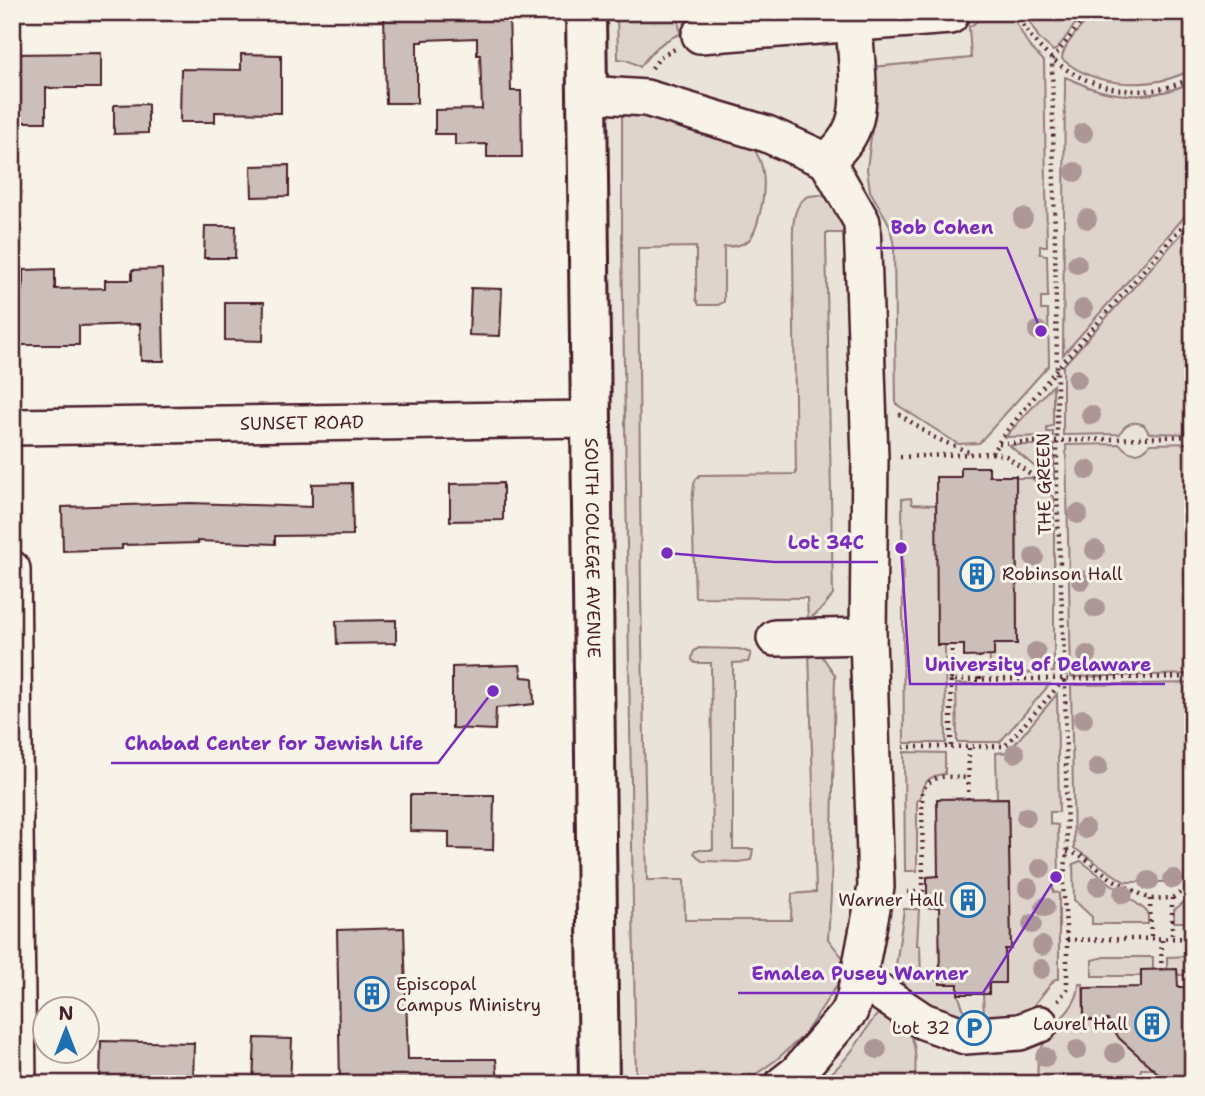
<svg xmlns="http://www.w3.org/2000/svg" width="1205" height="1096" font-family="'Shantell Sans',sans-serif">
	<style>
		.built { fill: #eae3da }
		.green { fill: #ded4cc; stroke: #947a7c; stroke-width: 2 }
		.building { fill: #ccbfb9; stroke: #4a1f2b; stroke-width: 2 }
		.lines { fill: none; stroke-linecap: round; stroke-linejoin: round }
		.minor-casing { stroke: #4a1f2b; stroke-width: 40 }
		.major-casing { stroke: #4a1f2b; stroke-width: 44 }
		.path { stroke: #4a1f2b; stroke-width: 4.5; stroke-dasharray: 2 5; stroke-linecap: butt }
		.minor { stroke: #f7f3e8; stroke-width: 35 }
		.major { stroke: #f7f3e8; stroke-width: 38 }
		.tree { fill: #ac9796 }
		.labels { text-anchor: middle; stroke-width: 6; stroke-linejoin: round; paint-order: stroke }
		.street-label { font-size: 18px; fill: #4a1f2b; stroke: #f7f3e8 }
		.poi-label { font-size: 18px; fill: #4a1f2b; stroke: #f7f3e8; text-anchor: end }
		.leader { fill: none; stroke: #7b2cbf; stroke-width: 2.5 }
		.callout-dot { fill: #7b2cbf; stroke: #f7f3e8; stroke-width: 2.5 }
		.callout-label { font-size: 19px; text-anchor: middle; font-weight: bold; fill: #7b2cbf; stroke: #f7f3e8; stroke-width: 6; stroke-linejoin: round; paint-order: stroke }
	</style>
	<rect width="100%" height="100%" fill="#f7f3e8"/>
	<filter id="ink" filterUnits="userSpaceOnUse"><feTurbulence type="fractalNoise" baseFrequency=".0143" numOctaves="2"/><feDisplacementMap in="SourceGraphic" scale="14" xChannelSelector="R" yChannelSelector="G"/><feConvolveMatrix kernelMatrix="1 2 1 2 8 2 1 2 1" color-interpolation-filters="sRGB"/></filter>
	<g filter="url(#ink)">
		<path class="built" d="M602,12H1193V1084H616Z"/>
		<path class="green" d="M617,12H678L680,34C661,41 651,52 640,67C633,62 627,59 618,59Z
			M984,12H1010L1029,46L1044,61L1047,246H1040V254L1047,255L1048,297H1041V310H1048L1049,365L979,443L958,444L896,404L894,246L890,227L887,220L870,191L867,169L873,120L872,67L971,58L969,26L974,24Z
			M1024,12H1084L1057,49L1053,51L1039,38Z
			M1095,12H1186L1193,17V69C1153,90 1098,89 1062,59C1062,45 1085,23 1095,12Z
			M1065,77C1074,80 1082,85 1091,88C1123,99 1162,98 1193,81V207L1063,355Z
			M622,110C646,115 670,121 695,127C706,130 733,133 742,139C769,155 766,191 759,217C753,241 748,246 724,247V302L718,305H699L696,299V247L638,248L641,596L647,880H684L685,920H791L792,894L816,892L809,650L820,653L835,675L831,895L828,939L843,958L848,968L804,1035L776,1060L742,1084H636L622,244Z
			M821,195L833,201L851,233H826V239L833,595C825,605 819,613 808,619L807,598L695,597L692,503L694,484L696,479L700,475L796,474L793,253C793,237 790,209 805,198C809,195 816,195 821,195Z
			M1193,221V434L1149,433L1144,425C1133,420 1124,424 1120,434L1063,435V366Z
			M1053,385V426L1047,427V432H1053V436L1005,437Z
			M1193,443V674L1071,677L1066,445L1120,444C1129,456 1142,456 1150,444Z
			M1009,445H1054V483Z
			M1016,478H1032L1054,498V672L989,674L990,656H994V644H1017Z
			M911,498L912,504L936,505L945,645L946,743H904L902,499Z
			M699,648L739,649L751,653L748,662L733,663V849H753L751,860L738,862L702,861L694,853L695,850H713L711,663H695L692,660C692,654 693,650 699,648Z
			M1193,683V879L1189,882H1125L1074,848L1071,685Z
			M956,684H1050L1000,742H957Z
			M1057,694L1059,812H1050V824L1058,825L1059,877H1053V892L1059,893V979H1055L1030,1010L1014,1016L984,1018L983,994H989V983H1005V949H1011L1008,799L997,798L996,753L1008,752Z
			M904,752L945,753V774C929,775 921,784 920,800H917V871H905Z
			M1081,861L1144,909L1148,913V924H1092V917L1074,900L1073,864Z
			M1193,895V922H1174V910Z
			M904,909H919L917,945L920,946L921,980H940V984H958V994L968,1022L959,1021L914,997L895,973Z
			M1193,956V975H1178L1177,970H1167V957Z
			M1104,957H1153V970L1141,976H1092V960Z
			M1079,984H1083L1084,1020H1108L1152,1056V1069H1141L1140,1074L1060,1075L1059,1084H1038C1037,1063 1036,1054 1048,1037L1046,1033C1060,1020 1079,1004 1079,984Z
			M879,1013H883C890,1018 899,1023 906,1030C919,1042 915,1067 915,1084H819C834,1072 848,1057 859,1041C866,1031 870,1021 879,1013Z"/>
		<path class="building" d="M384,12L461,14V12H509L511,91H521L522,157H487V144L455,145V134H435V110L482,109L480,55H477V38L423,40V42H417V103H386Z
			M101,53V88H46V122H12V54Z
			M241,54L281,55V113L215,112V122H180L181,69L241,70Z
			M148,104V133L114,134V105Z
			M289,165V196L252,197L251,166Z
			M205,226H236L235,258H204Z
			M55,269V289L105,288V280H132V270L162,269L164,361H141L140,324L79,326V345H12V291H23V270Z
			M471,288L502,289L500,336L469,335Z
			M225,302H264L263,341L225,340Z
			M961,467H989V476H1016L1017,644H994V656L964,657V645H937L936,477H961Z
			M352,483L353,535L275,536V544L198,541V543L122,545V549L63,551L62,507L191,503L312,507V484Z
			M503,483V520L450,521V484Z
			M396,620V643L337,644L336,621Z
			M520,665L522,677L533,678L534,704L496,708L495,730L452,728V667Z
			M410,795H494L493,850L449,849V832L410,831Z
			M1008,798L1011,949H1005V983H989V994H958V984H940L939,907L927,908V877L938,876L937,799Z
			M404,928L408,1059H496L498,1084H340L337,930Z
			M1177,969L1178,987H1193V1084H1170L1119,1038L1108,1020H1084V988L1141,987V970Z
			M255,1038L292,1039L290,1084H253Z
			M101,1041L194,1043L193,1084H100Z"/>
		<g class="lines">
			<g class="minor-casing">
				<g id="minor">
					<path d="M700,35L950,16"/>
					<path d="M587,94L646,98L767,134L827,161L862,222L870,458L868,636L876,887L855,996L850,1011L797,1073L783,1084"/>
					<path d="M827,161C838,150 848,140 853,126C863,102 855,49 854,23"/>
					<path id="s1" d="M12,427L592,419"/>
					<path d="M12,569L18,1084"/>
					<path d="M775,638L868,636"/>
					<path d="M859,978L923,1021L965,1036L1020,1032L1040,1024"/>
				</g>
			</g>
			<g class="major-casing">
				<g id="major">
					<path id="s2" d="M586,12L599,1084"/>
				</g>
			</g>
			<path class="path" d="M1017,12C1044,77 1130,112 1193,77
				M1192,12L1193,13
				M652,68L660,57L675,49
				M899,414L933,437L971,453
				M999,443L1193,436
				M992,453L1006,456L1057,494
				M900,457L992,453L1002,437L1057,369L1193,214
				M980,656V680
				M951,680L952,645
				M903,747H951V680L1193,677
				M951,747L1005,746L1064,680
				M968,799L969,748
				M1067,852L1080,855L1112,879L1150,899L1172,898L1193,884
				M907,892H927
				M923,892L922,791C933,772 950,777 968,778
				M1172,898V939
				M1150,899L1151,939
				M1067,940L1193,938
				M1161,970L1162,939
				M1058,1001L1067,989V940L1063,885L1067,852L1065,679L1057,494V369L1052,60L1089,12"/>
			<use href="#minor" class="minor"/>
			<use href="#major" class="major"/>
		</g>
		<g class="tree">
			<circle cx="1083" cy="133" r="10"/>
			<circle cx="1075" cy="172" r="10"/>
			<circle cx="1023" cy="218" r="10"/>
			<circle cx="1087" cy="219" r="10"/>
			<circle cx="1077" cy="264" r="10"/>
			<circle cx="1083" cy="309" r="10"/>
			<circle cx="1038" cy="331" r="10"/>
			<circle cx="1077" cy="379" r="10"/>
			<circle cx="1091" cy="415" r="10"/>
			<circle cx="1087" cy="470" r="10"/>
			<circle cx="1078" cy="514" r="10"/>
			<circle cx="1095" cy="550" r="10"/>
			<circle cx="1034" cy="557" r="10"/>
			<circle cx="1081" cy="580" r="10"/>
			<circle cx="1095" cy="608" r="10"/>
			<circle cx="1036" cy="652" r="10"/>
			<circle cx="1087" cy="655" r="10"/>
			<circle cx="1083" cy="719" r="10"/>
			<circle cx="1015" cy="753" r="10"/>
			<circle cx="1098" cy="767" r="10"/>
			<circle cx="1026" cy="817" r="10"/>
			<circle cx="1085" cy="829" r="10"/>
			<circle cx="1041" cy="868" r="10"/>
			<circle cx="1173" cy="879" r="10"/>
			<circle cx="1149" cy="881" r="10"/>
			<circle cx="1098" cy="886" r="10"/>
			<circle cx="1028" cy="888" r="10"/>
			<circle cx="1123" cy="894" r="10"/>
			<circle cx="1045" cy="907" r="10"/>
			<circle cx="1032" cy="924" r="10"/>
			<circle cx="1042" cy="946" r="10"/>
			<circle cx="1041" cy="969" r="10"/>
			<circle cx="877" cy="1049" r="10"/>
			<circle cx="1077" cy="1050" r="10"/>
			<circle cx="1115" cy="1053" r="10"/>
			<circle cx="1045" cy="1057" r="10"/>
		</g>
	</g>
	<defs>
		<g id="building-ring" transform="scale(1.75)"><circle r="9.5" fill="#f7f3e8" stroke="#1f6fb2" stroke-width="1.5"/><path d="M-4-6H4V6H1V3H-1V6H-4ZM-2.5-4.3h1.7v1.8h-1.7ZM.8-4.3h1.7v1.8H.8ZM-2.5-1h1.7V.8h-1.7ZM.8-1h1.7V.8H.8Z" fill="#1f6fb2"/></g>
		<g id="parking-ring" transform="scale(1.75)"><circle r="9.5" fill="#f7f3e8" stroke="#1f6fb2" stroke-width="1.5"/><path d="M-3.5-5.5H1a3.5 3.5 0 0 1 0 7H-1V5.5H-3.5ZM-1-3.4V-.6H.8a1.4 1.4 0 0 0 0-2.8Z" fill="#1f6fb2"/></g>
	</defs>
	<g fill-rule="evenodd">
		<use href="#building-ring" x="977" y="574"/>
		<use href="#building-ring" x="968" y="900"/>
		<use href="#building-ring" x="372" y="994"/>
		<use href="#building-ring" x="1152" y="1024"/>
		<use href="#parking-ring" x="974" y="1028"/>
	</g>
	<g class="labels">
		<g class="street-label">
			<text dy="6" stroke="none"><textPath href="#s1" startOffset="290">SUNSET ROAD</textPath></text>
			<text transform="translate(1044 484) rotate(-91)" y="6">THE GREEN</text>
			<text dy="6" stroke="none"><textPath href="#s2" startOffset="536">SOUTH COLLEGE AVENUE</textPath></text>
		</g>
		<g class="poi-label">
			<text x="1002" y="580" text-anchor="start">Robinson Hall</text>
			<text x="944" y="906">Warner Hall</text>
			<text x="396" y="990" text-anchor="start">Episcopal<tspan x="396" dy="21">Campus Ministry</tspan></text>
			<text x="1128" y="1030">Laurel Hall</text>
			<text x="950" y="1034">Lot 32</text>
		</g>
	</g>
	<path class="leader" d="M1041 331L1007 248H876M667 553L774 562H878M901 548L910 684H1165M493 691L438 763H111M1056 877L983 993H738"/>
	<g class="callout-dot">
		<circle cx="1041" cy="331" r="7"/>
		<circle cx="667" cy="553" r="7"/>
		<circle cx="901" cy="548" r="7"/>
		<circle cx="493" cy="691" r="7"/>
		<circle cx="1056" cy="877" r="7"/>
	</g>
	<g class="callout-label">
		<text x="942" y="234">Bob Cohen</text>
		<text x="826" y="549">Lot 34C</text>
		<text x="1038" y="671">University of Delaware</text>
		<text x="274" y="750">Chabad Center for Jewish Life</text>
		<text x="860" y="980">Emalea Pusey Warner</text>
	</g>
	<rect width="1205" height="1096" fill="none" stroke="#f7f3e8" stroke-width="42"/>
	<rect x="21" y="21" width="1163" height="1054" fill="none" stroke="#4a1f2b" stroke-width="2.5" filter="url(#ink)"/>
	<g transform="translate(66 1030)"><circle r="33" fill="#f7f3e8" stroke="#b29e9c" stroke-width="2"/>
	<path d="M0-5L12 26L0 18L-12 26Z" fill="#1f6fb2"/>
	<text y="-10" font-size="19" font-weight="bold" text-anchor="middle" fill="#4a1f2b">N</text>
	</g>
</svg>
